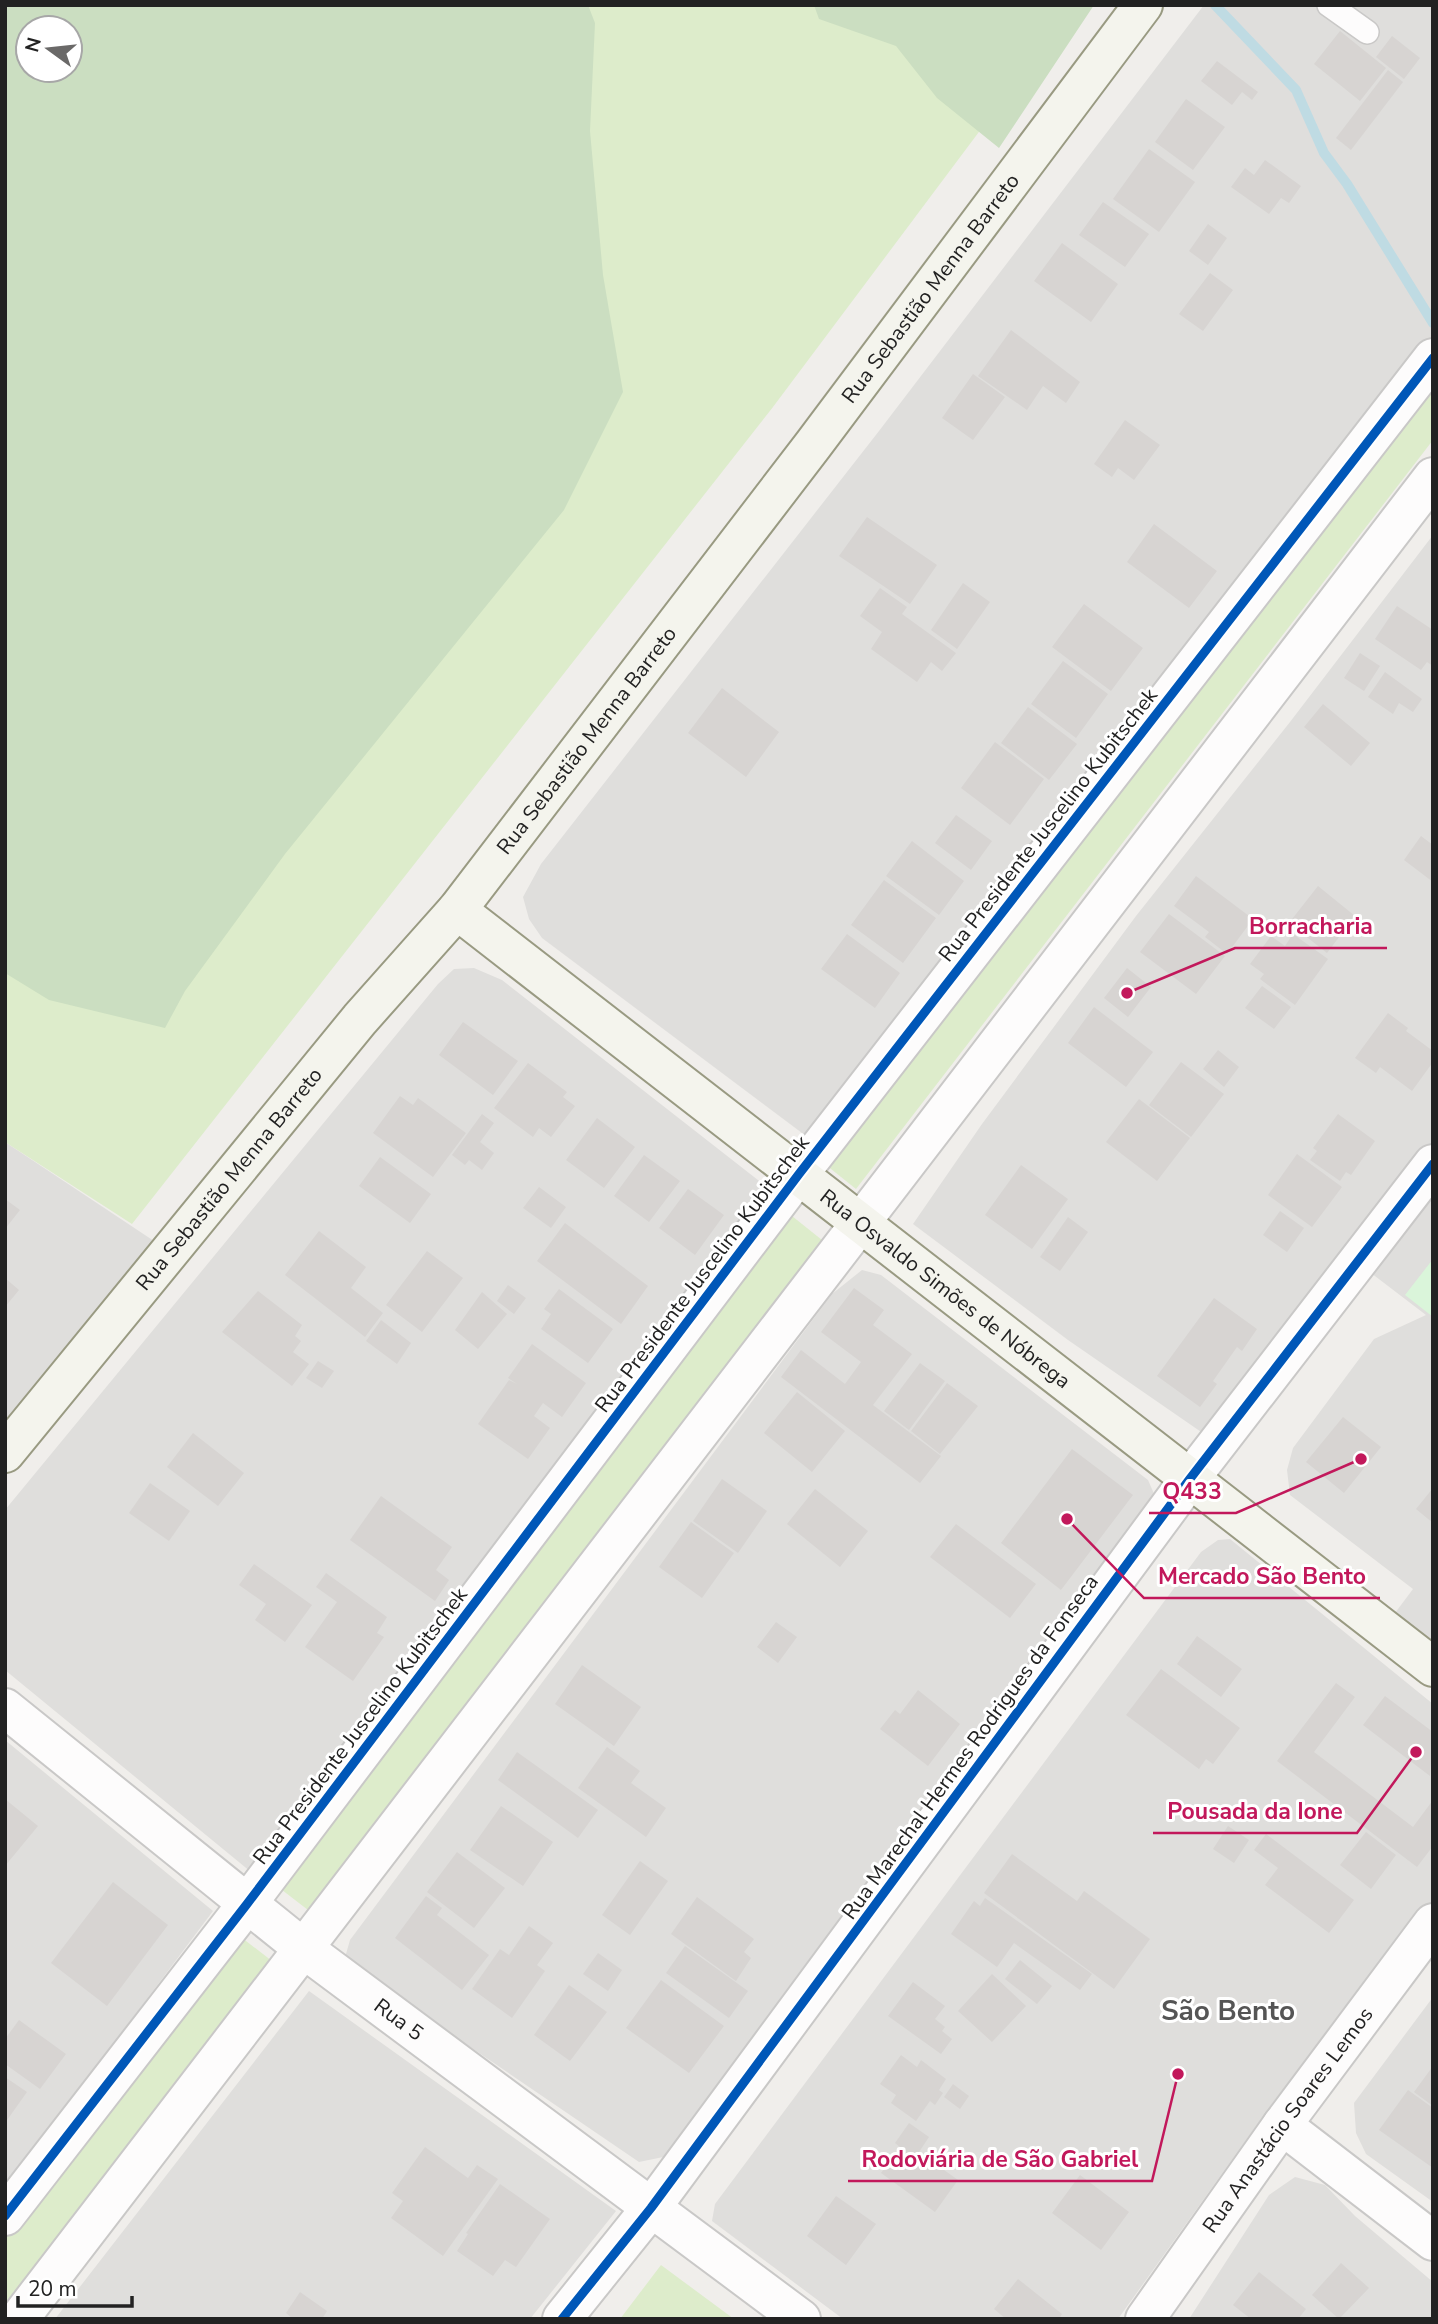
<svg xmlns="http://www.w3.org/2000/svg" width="1438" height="2324" font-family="'Nunito Sans',sans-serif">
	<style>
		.residential { fill: #dfdedc }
		.grass { fill: #ddeccb; fill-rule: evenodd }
		.forest { fill: #cbdec1; fill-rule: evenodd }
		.park { fill: #daf5da }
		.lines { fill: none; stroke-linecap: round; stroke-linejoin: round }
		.stream { stroke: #bfdbe3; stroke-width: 10 }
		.building { fill: #d7d4d2 }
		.lane-casing { stroke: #c9c8c7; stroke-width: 26 }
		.street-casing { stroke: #c9c8c7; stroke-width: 42 }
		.secondary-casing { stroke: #999a82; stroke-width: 42 }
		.lane { stroke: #fdfcfc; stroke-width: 23 }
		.street { stroke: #fdfcfc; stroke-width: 38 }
		.secondary { stroke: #f4f4ed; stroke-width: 38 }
		.cycleway-casing { stroke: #fff; stroke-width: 13 }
		.cycleway { stroke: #0057b8; stroke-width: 9 }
		.labels { text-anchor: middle; stroke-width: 6; stroke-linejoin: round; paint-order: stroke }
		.street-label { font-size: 21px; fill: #222; stroke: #fff }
		.district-label { font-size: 28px; font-weight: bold; fill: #555; stroke: #fff }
		.leader { fill: none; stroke: #c2185b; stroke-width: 2.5 }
		.callout-dot { fill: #c2185b; stroke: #fff; stroke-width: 2.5 }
		.callout-label { font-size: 23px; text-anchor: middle; font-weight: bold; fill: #c2185b; stroke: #fff; stroke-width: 6; stroke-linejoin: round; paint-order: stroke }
	</style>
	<rect width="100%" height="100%" fill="#f0eeeb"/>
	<path class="residential" d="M1204,5H1433V336L810,1139L542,938L529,919L523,897L541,864L879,431Z
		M1433,535V1141L1207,1436L1068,1340L913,1224L982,1124L1136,916L1290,722Z
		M474,968L502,980L767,1187L251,1872L5,1670V1510L438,984L454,969Z
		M5,1142L160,1245L5,1435Z
		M1433,1193V1641L1395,1613L1413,1589L1290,1495L1287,1470L1293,1448L1374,1339L1426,1315L1371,1273Z
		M862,1270L881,1275L1148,1480L1155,1496L668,2156L639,2162L344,1961L350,1940L832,1294Z
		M1230,1539L1433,1704V1902L1274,2101L1118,2319H843L712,2221L715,2204L1201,1552L1218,1540Z
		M5,1740L213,1911L5,2188Z
		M309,1991L616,2211L530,2319H55Z
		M1433,1997V2202L1366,2154L1356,2133L1354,2103Z
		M1295,2177L1325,2185L1355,2216L1433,2282V2319H1189L1269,2195Z"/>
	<path class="grass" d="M5,5H1074L773,407L132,1224L5,1142ZM28,28H70V70H28Z
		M1433,376V440L856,1189L826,1165Z
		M787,1212L822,1240L308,1910L273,1883Z
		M237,1934L272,1961L5,2304V2237Z
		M661,2265L734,2319H620Z"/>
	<path class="forest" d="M5,5H588L595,23L590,131L603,275L623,392L564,510L285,854L185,991L165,1028L49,1000L5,973ZM28,28H70V70H28Z
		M814,5H1094L999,148L937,98L896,46L819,19Z"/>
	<path class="park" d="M1433,1259V1317L1405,1295Z"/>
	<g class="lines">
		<path class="stream" d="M1215,5L1296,90L1324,153L1347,184L1433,323"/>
	</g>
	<path class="building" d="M1340,31L1386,68L1360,101L1314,64Z
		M1392,36L1420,58L1404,79L1376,57Z
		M1217,61L1258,92L1252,100L1242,92L1232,105L1201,81Z
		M1388,70L1403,82L1351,150L1336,138Z
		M1186,99L1225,127L1193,170L1155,142Z
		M1149,149L1195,182L1159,232L1113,199Z
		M1265,160L1301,186L1289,203L1281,198L1269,214L1231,187L1245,168L1254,175Z
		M1103,202L1149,234L1125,267L1079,235Z
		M1208,224L1227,238L1208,265L1189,251Z
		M1062,243L1118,284L1091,322L1034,281Z
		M1210,273L1233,290L1203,331L1179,314Z
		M1011,330L1080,382L1066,403L1043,386L1027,410L978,376Z
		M973,374L1005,397L973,440L942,418Z
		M1125,420L1160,445L1134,480L1118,468L1112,477L1094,464Z
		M867,517L937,565L910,604L839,556Z
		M1154,524L1217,571L1189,608L1127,562Z
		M963,583L990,602L957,649L931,630Z
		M880,588L907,607L902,614L956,653L942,671L931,662L917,682L871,649L882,632L860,616Z
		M1084,604L1143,648L1111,691L1052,647Z
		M1397,606L1433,630V666L1427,662L1421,670L1375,639Z
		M1360,653L1380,666L1364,691L1344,678Z
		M1063,661L1108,694L1076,738L1031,704Z
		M1385,672L1422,699L1413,712L1399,703L1393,714L1368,697Z
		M722,688L779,732L746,777L688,733Z
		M1323,704L1370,743L1351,766L1304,727Z
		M1028,707L1077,744L1049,780L1001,743Z
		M995,742L1044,779L1010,825L961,788Z
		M956,815L992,841L971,870L935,843Z
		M1421,836L1433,845V882L1404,860Z
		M912,841L964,881L939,915L886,876Z
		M1196,876L1253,919L1227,954L1205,937L1209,932L1174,906Z
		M884,880L936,918L903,963L851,925Z
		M1318,886L1355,916L1327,953L1289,923Z
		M1169,914L1225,956L1196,994L1140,952Z
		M847,934L900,973L875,1008L821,969Z
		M1293,934L1328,959L1295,1005L1260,979L1264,974L1250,964L1271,936L1285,946Z
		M1127,968L1151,987L1128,1017L1104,998Z
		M1262,986L1291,1007L1274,1029L1245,1008Z
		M1094,1007L1153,1052L1126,1087L1068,1043Z
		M1388,1013L1408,1028L1406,1031L1433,1051V1062L1412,1091L1380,1067L1376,1073L1355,1058Z
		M463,1022L518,1061L493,1095L439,1055Z
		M1218,1050L1239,1067L1224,1087L1203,1069Z
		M1181,1062L1224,1094L1191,1137L1149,1105Z
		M528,1063L567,1092L563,1097L575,1106L551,1137L539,1128L533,1137L494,1108Z
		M400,1096L413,1105L418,1098L466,1133L433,1177L373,1133Z
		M1139,1099L1190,1138L1157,1181L1106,1142Z
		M482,1114L494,1123L480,1142L494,1153L482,1170L469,1160L465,1165L452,1155Z
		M1338,1114L1375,1141L1351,1175L1346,1172L1340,1181L1310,1160L1317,1151L1313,1148Z
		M597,1118L635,1147L604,1188L566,1160Z
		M1297,1154L1342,1187L1312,1227L1268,1195Z
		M644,1155L680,1181L649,1222L614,1196Z
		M380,1157L431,1194L410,1223L359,1186Z
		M1021,1165L1068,1199L1032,1249L985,1215Z
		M539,1187L566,1207L551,1228L523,1208Z
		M688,1189L724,1215L695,1255L659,1228Z
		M5,1199L20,1210L5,1229Z
		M1280,1211L1304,1228L1287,1252L1263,1235Z
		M1068,1217L1088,1232L1060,1271L1040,1257Z
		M565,1223L648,1286L621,1324L537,1261Z
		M319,1231L366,1267L351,1288L383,1313L365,1337L285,1275Z
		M427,1251L463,1278L422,1332L386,1305Z
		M5,1278L19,1290L5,1307Z
		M508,1285L526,1298L514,1314L497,1301Z
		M854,1288L884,1310L873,1325L912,1354L873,1405L941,1456L920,1483L781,1377L801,1350L845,1384L861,1362L821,1332Z
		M559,1289L613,1329L588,1363L541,1329L551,1314L544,1309Z
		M258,1291L302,1325L295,1336L301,1341L293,1352L309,1364L292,1386L222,1332Z
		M482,1292L507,1314L478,1349L455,1330Z
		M1214,1298L1257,1329L1242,1351L1237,1347L1213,1381L1217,1384L1200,1407L1157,1376Z
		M381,1320L411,1343L397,1364L366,1341Z
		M532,1344L586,1383L562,1417L543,1403L534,1416L550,1428L528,1459L478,1424L509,1380L517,1384L508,1378Z
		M318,1361L334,1371L322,1388L306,1378Z
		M920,1363L945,1381L909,1430L884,1411Z
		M947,1383L978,1406L940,1454L911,1431Z
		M797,1392L845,1431L812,1472L764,1433Z
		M1343,1417L1381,1447L1344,1493L1306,1462Z
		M193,1433L244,1473L218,1506L167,1467Z
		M1072,1449L1133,1495L1061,1590L1001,1543Z
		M722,1479L767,1511L738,1553L693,1521Z
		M150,1483L190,1511L169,1541L129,1513Z
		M1433,1488V1523L1416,1509Z
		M815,1489L868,1531L840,1567L787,1524Z
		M381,1496L452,1547L436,1570L449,1580L435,1601L350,1540Z
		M691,1522L734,1553L702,1598L659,1567Z
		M956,1524L1036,1584L1010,1618L930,1557Z
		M254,1564L312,1605L285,1642L255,1620L266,1604L239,1585Z
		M326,1573L387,1617L377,1633L384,1637L353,1681L305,1647L337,1602L316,1587Z
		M776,1622L797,1637L778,1663L757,1647Z
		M1197,1636L1242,1669L1221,1697L1177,1664Z
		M582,1665L641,1707L614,1746L555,1704Z
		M1161,1669L1240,1728L1213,1764L1206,1759L1199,1769L1126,1715Z
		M1336,1683L1355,1697L1314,1752L1413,1827L1433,1800V1846L1417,1867L1277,1761Z
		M918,1690L960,1724L928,1766L880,1729L895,1710L900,1714Z
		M1385,1696L1433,1732L1430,1776L1363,1725Z
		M607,1747L640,1771L631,1783L666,1808L646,1837L578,1788Z
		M517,1752L598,1810L578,1838L498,1780Z
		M5,1799L38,1826L5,1866Z
		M501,1806L553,1842L523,1886L470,1850Z
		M1228,1826L1249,1840L1234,1863L1213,1849Z
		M1366,1832L1396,1855L1371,1889L1340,1865Z
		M1266,1834L1354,1900L1329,1933L1265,1885L1278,1868L1254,1850Z
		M457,1852L505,1888L474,1928L427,1892Z
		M1012,1854L1077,1901L1084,1891L1150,1939L1114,1989L984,1893Z
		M640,1861L668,1881L630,1935L602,1915Z
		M113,1882L168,1925L107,2006L51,1963Z
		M426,1896L442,1908L437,1915L489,1955L462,1990L395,1938Z
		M697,1897L754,1939L744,1952L751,1958L736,1981L671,1934Z
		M985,1898L1092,1974L1080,1990L1014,1943L997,1967L951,1934L974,1901L980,1906Z
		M529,1926L553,1943L537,1965L545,1971L512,2018L472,1989L500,1949L509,1955Z
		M685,1946L748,1991L729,2018L666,1973Z
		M598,1953L622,1970L608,1991L583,1974Z
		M1020,1960L1052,1986L1037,2004L1005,1979Z
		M992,1974L1026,2006L992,2042L958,2011Z
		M661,1980L724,2026L689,2073L626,2028Z
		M913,1982L945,2006L935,2019L945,2027L942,2031L952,2039L941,2054L888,2016Z
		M569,1985L607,2012L570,2061L534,2035Z
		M19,2020L66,2054L40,2089L5,2064V2039Z
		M901,2055L917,2067L921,2060L946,2079L939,2090L943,2093L935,2105L930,2101L916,2121L891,2103L896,2095L880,2084Z
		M1433,2066V2106L1414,2092Z
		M5,2077L27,2092L5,2123Z
		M953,2084L969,2096L960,2109L944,2097Z
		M1408,2090L1433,2108V2168L1379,2130Z
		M909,2123L929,2137L919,2152L958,2180L935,2212L881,2173L900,2147L895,2143Z
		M425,2147L468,2178L477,2165L498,2179L443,2256L391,2218L403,2201L392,2193Z
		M1080,2175L1129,2212L1101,2250L1052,2213Z
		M500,2184L550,2219L516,2267L505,2260L493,2276L457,2251L468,2234L466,2233Z
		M836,2196L876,2224L846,2265L807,2236Z
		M1341,2263L1369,2288L1339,2319L1312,2295Z
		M1259,2272L1306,2309L1298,2319H1251L1233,2305Z
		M1018,2279L1062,2314L1059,2319H1006L994,2309Z
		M300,2292L327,2311L322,2319H293L286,2313Z"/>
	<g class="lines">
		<g class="lane-casing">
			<path id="lane" d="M1329,5L1367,32"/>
		</g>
		<g class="street-casing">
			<g id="street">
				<path id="s1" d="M5,1708L304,1949L801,2319"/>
				<path d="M1282,2125L1433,2241"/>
				<path d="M5,2216L247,1904L799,1174L1433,358"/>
				<path d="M19,2319L1433,477"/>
				<path d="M562,2319L651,2208L1189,1480L1433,1164"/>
				<path id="s2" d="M1145,2319L1282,2125L1433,1923"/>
			</g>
		</g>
		<g class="secondary-casing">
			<g id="secondary">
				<path id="s3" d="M457,910L1433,1667"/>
				<path id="s4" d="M5,1453L360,1019L457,910L813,445L1143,5"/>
			</g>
		</g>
		<use href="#lane" class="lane"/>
		<use href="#street" class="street"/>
		<use href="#secondary" class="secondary"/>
		<g class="cycleway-casing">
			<path id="cycleway" d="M5,2216L247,1904L799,1174L1433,358
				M562,2319L651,2208L1189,1480L1433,1164"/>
		</g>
		<use href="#cycleway" class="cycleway"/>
	</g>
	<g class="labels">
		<g class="street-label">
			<text dy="7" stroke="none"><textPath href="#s4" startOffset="1488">Rua Sebastião Menna Barreto</textPath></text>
			<text dy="7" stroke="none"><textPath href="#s4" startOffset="920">Rua Sebastião Menna Barreto</textPath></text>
			<text transform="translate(1048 825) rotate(-52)" y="7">Rua Presidente Juscelino Kubitschek</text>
			<text dy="7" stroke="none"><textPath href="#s4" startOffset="354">Rua Sebastião Menna Barreto</textPath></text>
			<text transform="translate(702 1274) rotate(-53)" y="7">Rua Presidente Juscelino Kubitschek</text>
			<text dy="7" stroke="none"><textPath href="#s3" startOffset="618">Rua Osvaldo Simões de Nóbrega</textPath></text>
			<text transform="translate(360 1726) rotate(-53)" y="7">Rua Presidente Juscelino Kubitschek</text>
			<text transform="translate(970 1747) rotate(-54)" y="7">Rua Marechal Hermes Rodrigues da Fonseca</text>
			<text dy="7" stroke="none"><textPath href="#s1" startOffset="502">Rua 5</textPath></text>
			<text dy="7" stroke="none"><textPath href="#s2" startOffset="245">Rua Anastácio Soares Lemos</textPath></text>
		</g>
		<g class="district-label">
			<text x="1228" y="2020">São Bento</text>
		</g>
	</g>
	<path class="leader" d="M1127 993L1235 948H1387M1361 1459L1236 1513H1149M1067 1519L1144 1598H1380M1416 1752L1357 1833H1153M1178 2074L1152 2181H848"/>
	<g class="callout-dot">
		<circle cx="1127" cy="993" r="7"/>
		<circle cx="1361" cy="1459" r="7"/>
		<circle cx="1067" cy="1519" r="7"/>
		<circle cx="1416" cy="1752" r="7"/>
		<circle cx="1178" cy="2074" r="7"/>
	</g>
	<g class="callout-label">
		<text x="1311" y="934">Borracharia</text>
		<text x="1192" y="1499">Q433</text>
		<text x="1262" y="1584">Mercado São Bento</text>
		<text x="1255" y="1819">Pousada da Ione</text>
		<text x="1000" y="2167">Rodoviária de São Gabriel</text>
	</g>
	<rect width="1438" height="2324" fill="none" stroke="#222222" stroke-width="14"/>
	<g transform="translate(49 49) rotate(285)"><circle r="33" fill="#ffffff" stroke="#a7a7a7" stroke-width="2"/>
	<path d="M0-5L12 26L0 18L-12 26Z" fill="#6a6968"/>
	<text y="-10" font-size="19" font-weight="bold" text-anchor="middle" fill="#222222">N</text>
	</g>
	<path d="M18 2296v10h114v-10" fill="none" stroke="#222222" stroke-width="3.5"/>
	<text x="28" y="2296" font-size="21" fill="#222222" stroke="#ffffff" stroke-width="5" paint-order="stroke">20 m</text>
</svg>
